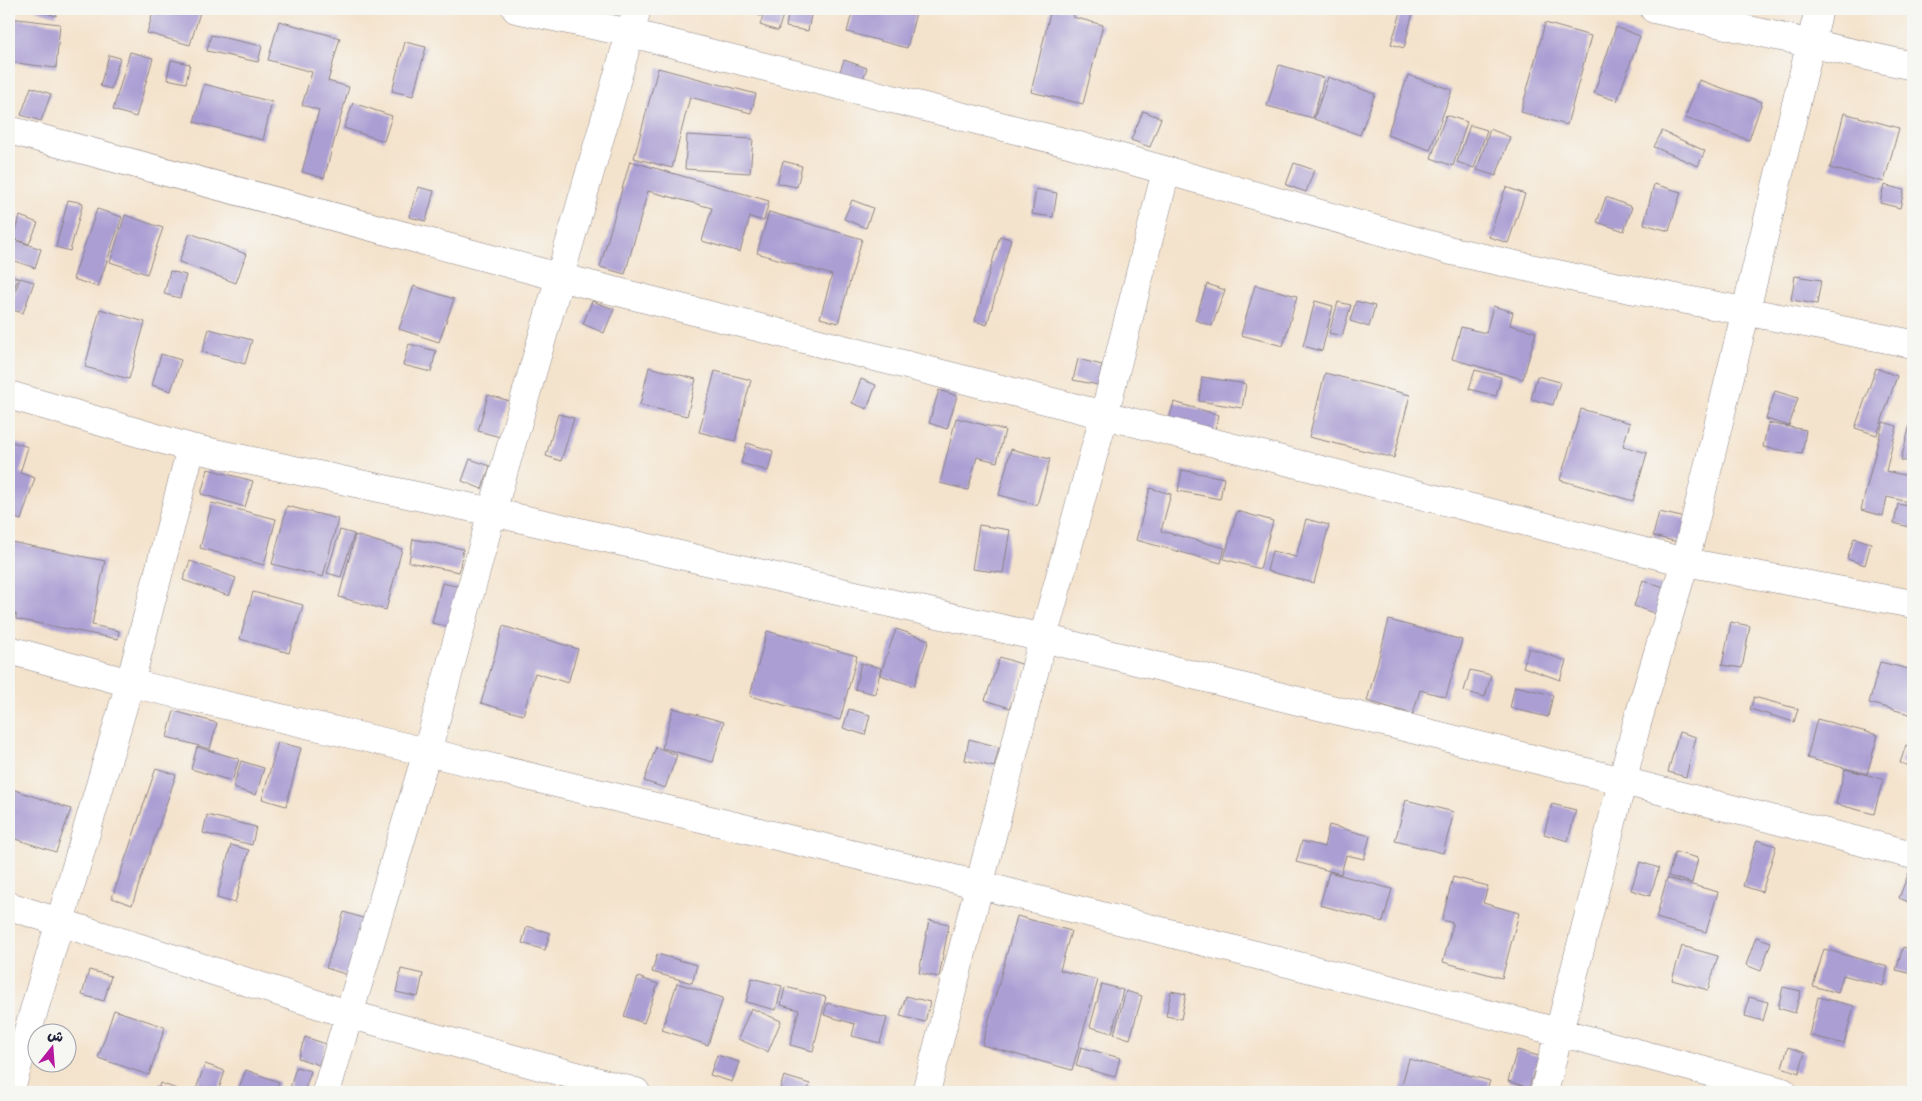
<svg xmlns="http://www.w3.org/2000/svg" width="1922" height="1101" font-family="'Comic Neue','Playpen Sans Arabic',sans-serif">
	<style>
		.building { fill: #aa9ed3 }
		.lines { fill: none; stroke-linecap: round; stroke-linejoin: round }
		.minor-casing { stroke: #8b8284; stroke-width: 29 }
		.minor { stroke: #fff; stroke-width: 28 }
	</style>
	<rect width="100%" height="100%" fill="#f6f6f2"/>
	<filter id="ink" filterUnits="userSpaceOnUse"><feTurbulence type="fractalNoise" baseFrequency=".02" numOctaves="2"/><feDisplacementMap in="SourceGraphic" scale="10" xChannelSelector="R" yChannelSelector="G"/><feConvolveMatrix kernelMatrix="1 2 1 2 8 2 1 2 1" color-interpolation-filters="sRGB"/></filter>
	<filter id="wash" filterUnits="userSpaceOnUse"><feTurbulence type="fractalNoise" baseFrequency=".0096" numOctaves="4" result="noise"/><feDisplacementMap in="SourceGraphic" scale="20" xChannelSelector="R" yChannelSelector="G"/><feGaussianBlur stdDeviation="1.12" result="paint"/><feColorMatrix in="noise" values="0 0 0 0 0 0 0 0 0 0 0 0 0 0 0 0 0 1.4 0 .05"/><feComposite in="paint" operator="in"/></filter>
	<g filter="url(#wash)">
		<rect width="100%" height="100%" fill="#f4e3cc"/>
		<g id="blocks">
			<path class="building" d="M33,9H58L56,16Z
				M154,9H201L190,45L147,33Z
				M738,9H763L761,16Z
				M765,9H785L778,31L760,25Z
				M789,9H812L808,31L786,27Z
				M853,9H917L907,48L847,32Z
				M1051,9H1075L1073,17L1103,25L1083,104L1031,92Z
				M1402,9L1413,12L1404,48L1391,44Z
				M9,18L60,24L56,68L9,62Z
				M279,21L340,38L328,81L349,87L324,178L302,172L319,110L302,105L312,72L268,60Z
				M1545,23L1591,36L1567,125L1521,112Z
				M1616,27L1640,36L1617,101L1594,93Z
				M211,35L262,46L258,62L207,51Z
				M405,42L426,47L413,96L392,91Z
				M130,52L153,58L136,117L113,110Z
				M109,55L120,58L111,89L100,86Z
				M171,60L190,64L186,83L167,79Z
				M844,60L867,68L858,93L835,85Z
				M1279,65L1324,78L1313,118L1267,106Z
				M658,68L756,94L751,113L690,97L672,168L634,158Z
				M1408,75L1452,90L1430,150L1387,135Z
				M1328,77L1375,94L1360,135L1314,119Z
				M1699,80L1762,102L1749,140L1685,118Z
				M204,84L272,102L263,140L194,122Z
				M31,87L51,94L41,121L21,115Z
				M353,103L392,116L384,141L344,128Z
				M1143,111L1161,118L1150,147L1131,140Z
				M1844,113L1899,128L1884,182L1830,168Z
				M1446,115L1467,122L1453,166L1431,158Z
				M1470,125L1487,130L1474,168L1457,162Z
				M1490,129L1510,137L1496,176L1477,170Z
				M1662,131L1705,151L1698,166L1654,147Z
				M687,135L753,139L750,173L685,169Z
				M630,161L769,201L764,221L750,217L740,252L702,241L712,208L648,191L625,274L600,267Z
				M783,161L802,166L797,187L777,183Z
				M1294,163L1314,170L1306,192L1286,185Z
				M1654,184L1681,192L1669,231L1644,224Z
				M1884,185L1904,190L1900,208L1880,203Z
				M418,187L434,191L426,221L409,217Z
				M1506,187L1525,194L1508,243L1489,237Z
				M1036,189L1057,193L1053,217L1032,214Z
				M1606,197L1632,207L1624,231L1597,222Z
				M68,200L83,203L70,251L56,247Z
				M852,200L873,208L866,228L844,219Z
				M97,209L122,217L98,287L73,279Z
				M769,212L862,239L838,323L820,318L832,275L757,253Z
				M125,215L163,228L147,274L110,262Z
				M20,216L38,223L29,244L12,238Z
				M190,233L246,254L236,283L179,262Z
				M1000,236L1011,239L987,325L975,321Z
				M9,238L41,249L35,268L9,259Z
				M170,271L186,275L180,298L164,294Z
				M9,275L18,278L9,303Z
				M1795,276L1821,280L1817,304L1791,300Z
				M20,278L34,282L23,313L9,309Z
				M1207,284L1225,290L1212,326L1195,320Z
				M1255,285L1297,296L1283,346L1241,335Z
				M414,286L454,299L439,342L399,329Z
				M592,301L614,309L604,333L583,324Z
				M1315,301L1333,306L1322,351L1303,346Z
				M1356,301L1375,306L1369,327L1350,321Z
				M1338,302L1351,305L1342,336L1329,333Z
				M1493,306L1513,312L1510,325L1536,332L1523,379L1452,359L1461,327L1486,333Z
				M100,309L145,322L129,379L85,367Z
				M209,329L252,340L245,364L202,352Z
				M409,344L436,351L431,372L403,365Z
				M161,354L181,360L171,391L152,385Z
				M1078,359L1102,365L1098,385L1073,380Z
				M649,367L696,379L687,416L640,405Z
				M1876,368L1897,376L1877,435L1855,428Z
				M1475,370L1501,377L1496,396L1469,389Z
				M715,371L751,380L735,441L699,432Z
				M1325,373L1410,395L1394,458L1309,437Z
				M1537,376L1560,382L1553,405L1531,399Z
				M1202,377L1246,384L1242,408L1199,401Z
				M861,379L876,385L867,409L852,403Z
				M939,390L957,396L947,429L929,423Z
				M1775,391L1798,398L1789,426L1766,419Z
				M488,395L510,401L500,437L478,431Z
				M1174,402L1219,415L1213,436L1168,423Z
				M1581,409L1630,423L1623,446L1647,453L1633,501L1560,480Z
				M1913,413V463L1901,460Z
				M558,414L574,418L561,461L546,456Z
				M956,418L1005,430L997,462L977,457L968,490L940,483Z
				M1883,422L1897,426L1886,471L1913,477V503L1887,497L1883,516L1861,510Z
				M1768,423L1806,430L1802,454L1763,447Z
				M9,441L28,447L20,473L35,478L21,520L9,516Z
				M747,443L773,451L768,471L741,463Z
				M1011,449L1050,459L1037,505L999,495Z
				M470,459L490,466L482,489L462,481Z
				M208,469L253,481L245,507L201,494Z
				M1182,470L1224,478L1220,499L1178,491Z
				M1150,488L1171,494L1161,531L1225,548L1221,563L1136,540Z
				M212,503L276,519L264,565L200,548Z
				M1898,504L1913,507V528L1894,523Z
				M287,506L338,519L323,577L272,564Z
				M1237,511L1273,521L1260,569L1224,559Z
				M1659,512L1695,520L1690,545L1653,536Z
				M1306,519L1329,525L1314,583L1267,571L1272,551L1296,557Z
				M979,525L1010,530L1003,573L972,569Z
				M340,530L354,534L341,577L327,573Z
				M355,535L402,549L386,610L339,597Z
				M1854,538L1871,543L1865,565L1847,559Z
				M413,539L463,549L459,572L409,562Z
				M11,542L105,561L92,625L119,631L118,639L16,619V614L9,613V554Z
				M190,561L236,578L229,596L183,580Z
				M1643,580L1670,589L1662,616L1634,606Z
				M442,583L465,588L455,628L432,623Z
				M253,592L303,605L289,653L240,639Z
				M1389,620L1462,640L1446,697L1420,690L1413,714L1367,701Z
				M1731,622L1750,626L1742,668L1722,665Z
				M503,626L578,649L568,683L535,673L523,715L481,703Z
				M896,629L929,640L914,686L880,675Z
				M767,631L857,656L840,720L750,696Z
				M1529,648L1566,661L1560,680L1523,667Z
				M1000,657L1024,665L1010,708L985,700Z
				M1880,662L1913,670V715L1869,703Z
				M861,663L881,668L875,694L855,689Z
				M1470,670L1491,675L1485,697L1464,691Z
				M1515,686L1553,695L1548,717L1510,708Z
				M1754,697L1798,709L1794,722L1750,709Z
				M673,708L724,722L713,762L662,748Z
				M849,709L870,715L865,735L843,728Z
				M174,711L217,723L210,749L167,737Z
				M1817,719L1878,735L1867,774L1807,758Z
				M1679,732L1696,737L1686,777L1668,772Z
				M969,739L999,747L994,767L965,760Z
				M278,742L301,748L286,806L262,799Z
				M1906,745L1913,748V767L1900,763Z
				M197,747L239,759L232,781L191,769Z
				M656,747L677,755L665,788L644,781Z
				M241,761L264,768L256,795L233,788Z
				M156,768L176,775L132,905L112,898Z
				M1845,769L1883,779L1874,814L1836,804Z
				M9,788L71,809L56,852L9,837Z
				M1406,800L1454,812L1443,853L1395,841Z
				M1552,804L1576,810L1568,841L1544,834Z
				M207,815L256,827L252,845L203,833Z
				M1329,825L1370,836L1364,859L1346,855L1341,874L1296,862L1302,841L1324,847Z
				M1757,840L1776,846L1762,892L1743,886Z
				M231,845L249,850L235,903L217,898Z
				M1675,852L1698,858L1692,883L1668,876Z
				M1640,862L1659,868L1650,896L1631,890Z
				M1329,872L1392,889L1383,922L1320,905Z
				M1909,872L1913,874V904L1899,898Z
				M1453,877L1488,886L1483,903L1519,913L1502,978L1443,962L1453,923L1442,920Z
				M1667,878L1718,892L1706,932L1656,918Z
				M344,912L366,919L348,975L326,968Z
				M1017,916L1071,931L1060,970L1098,980L1072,1070L982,1045Z
				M929,920L949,924L939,977L919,973Z
				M527,926L550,933L545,950L522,943Z
				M1756,937L1771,942L1761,971L1746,965Z
				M1682,946L1718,956L1708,990L1672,980Z
				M1903,947L1913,950V974L1896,970Z
				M1824,949L1888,967L1883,986L1843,975L1838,993L1813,986Z
				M657,954L697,965L692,983L652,972Z
				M401,969L423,974L418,997L396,992Z
				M89,970L111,976L104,1001L82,995Z
				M638,977L658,984L644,1023L624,1016Z
				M752,978L782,986L776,1010L746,1002Z
				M677,983L723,998L708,1045L662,1030Z
				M1102,984L1123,990L1112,1033L1090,1027Z
				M785,987L826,997L813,1051L790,1045L799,1010L781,1005Z
				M1783,987L1801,991L1795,1013L1778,1008Z
				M1126,991L1142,996L1130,1039L1114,1034Z
				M1171,991L1186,994L1181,1019L1166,1016Z
				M906,996L930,1002L925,1022L900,1016Z
				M1749,997L1768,1002L1763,1021L1745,1016Z
				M1818,997L1854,1006L1844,1044L1809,1035Z
				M827,1003L887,1018L880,1043L852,1036L855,1024L824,1015Z
				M751,1008L781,1021L768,1052L738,1039Z
				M114,1010L165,1027L149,1075L98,1058Z
				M305,1037L326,1044L319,1065L298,1058Z
				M1081,1047L1120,1058L1115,1077L1076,1066Z
				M1788,1047L1805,1053L1799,1073L1782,1067Z
				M1517,1050L1539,1056L1529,1088L1508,1081Z
				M717,1055L739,1062L732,1082L710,1075Z
				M1409,1059L1490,1081L1486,1092H1400Z
				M205,1064L225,1071L218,1092H205L196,1089Z
				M296,1067L311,1071L304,1092H289Z
				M246,1070L279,1082L275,1092H252L244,1089L243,1092H237Z
				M784,1076L810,1084L807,1092H779Z
				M160,1083L185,1092H157Z"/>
		</g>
	</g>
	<g filter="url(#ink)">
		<use href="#blocks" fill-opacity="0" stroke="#8b8284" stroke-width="1"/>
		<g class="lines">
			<g class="minor-casing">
				<path id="minor" d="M516,9L630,33L1072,144L1452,251L1589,281L1913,344
					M1654,9L1913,66
					M9,130L559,277L1685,562L1913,604
					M9,395L191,448L492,512L1043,638L1623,781L1913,855
					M9,650L130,683L427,752L980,885L1559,1032L1783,1092
					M9,906L348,1014L636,1092
					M10,1092L130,683L191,448
					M326,1092L427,752L492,512L637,9
					M926,1092L1043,638L1104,416L1166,171
					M1544,1092L1637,723L1685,562L1819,9"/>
			</g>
			<use href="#minor" class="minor"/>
		</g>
	</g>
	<rect width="1922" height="1101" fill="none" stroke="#f6f6f2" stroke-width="30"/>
	<g transform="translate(52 1048) rotate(17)"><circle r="24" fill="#f6f6f2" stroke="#a1a1a9"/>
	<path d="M0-4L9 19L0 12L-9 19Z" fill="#b5179e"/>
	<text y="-8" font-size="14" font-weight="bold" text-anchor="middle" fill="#22223b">ش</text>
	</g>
</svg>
